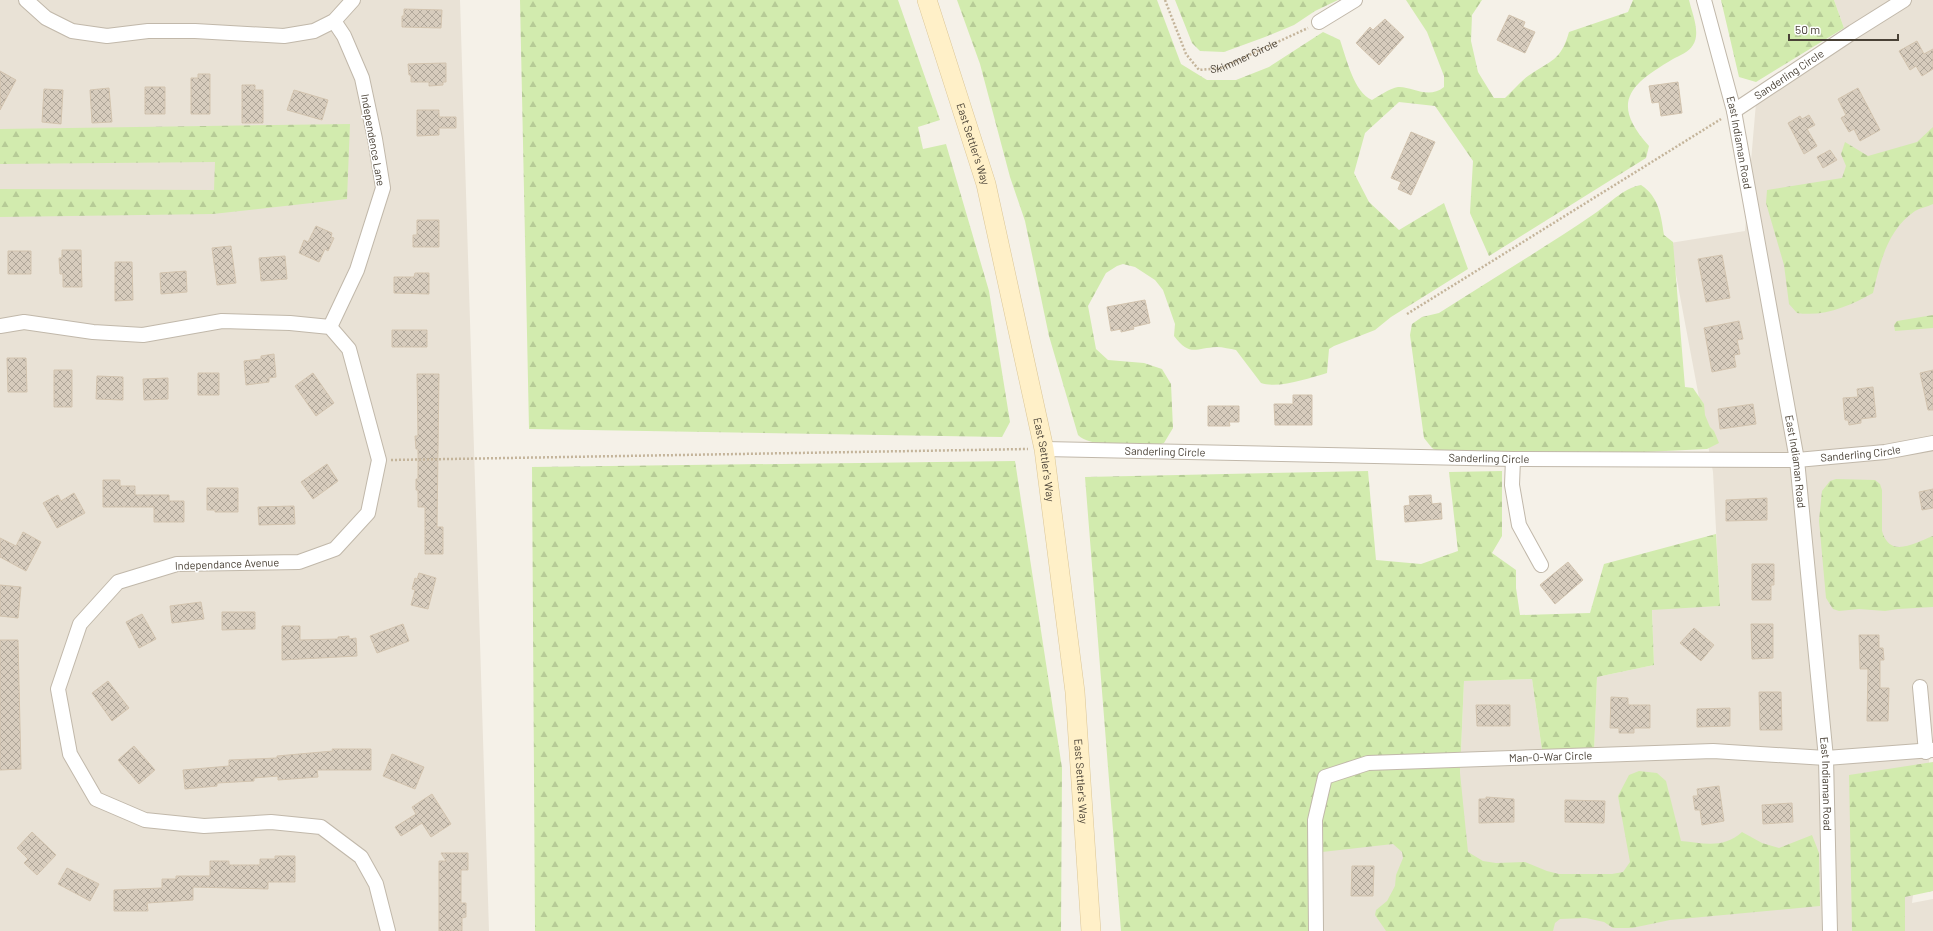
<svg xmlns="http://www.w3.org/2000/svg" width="1933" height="931" font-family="Barlow,sans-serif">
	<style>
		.residential { fill: #e9e2d6 }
		.forest { fill: url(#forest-firs) }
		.building { fill: url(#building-cross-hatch); stroke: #d3c4af }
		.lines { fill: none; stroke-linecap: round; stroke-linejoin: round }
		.minor-casing { stroke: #c1b8aa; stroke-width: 16 }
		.secondary-casing { stroke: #dbc697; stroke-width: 20 }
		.path { stroke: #c4b49a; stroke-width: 2.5; stroke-dasharray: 2 2; stroke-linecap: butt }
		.minor { stroke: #fff; stroke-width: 14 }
		.secondary { stroke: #fff0c8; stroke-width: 19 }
		.labels { text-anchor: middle; stroke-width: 3; stroke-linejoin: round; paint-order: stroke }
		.street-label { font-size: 11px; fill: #494136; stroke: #fff }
	</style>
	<defs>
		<pattern id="forest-firs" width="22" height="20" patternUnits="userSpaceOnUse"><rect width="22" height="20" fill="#d2ebae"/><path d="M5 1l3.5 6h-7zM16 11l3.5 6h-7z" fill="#b6cb96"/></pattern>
		<pattern id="building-cross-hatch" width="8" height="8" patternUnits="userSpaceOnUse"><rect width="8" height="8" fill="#d7ccbd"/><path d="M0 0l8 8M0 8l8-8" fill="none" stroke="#b0a79a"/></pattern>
	</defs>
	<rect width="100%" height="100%" fill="#f5f1e8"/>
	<path class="residential" d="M0,0H460L489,931H0Z
		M1834,0H1933V729L1912,903L1933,899V931H1311L1322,852L1460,773L1464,681L1532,679L1542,750L1594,752L1597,677L1654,665L1652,609L1720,606L1713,472L1670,243L1745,231L1756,103L1844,28Z"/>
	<path class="forest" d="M520,0H898L940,120L918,127L923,149L946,144L989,291L1010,422L1002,437L529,429Z
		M957,0H1157L1181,64L1207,80H1236L1269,67L1323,32L1340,40C1346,57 1354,93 1372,100C1379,96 1390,88 1398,87C1412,86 1428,100 1444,87V76L1427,32L1406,0H1482L1472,15L1471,41L1478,72L1494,98H1505C1513,91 1520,82 1528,76C1551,60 1561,61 1569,32L1628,12L1633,0H1689C1692,13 1701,33 1693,45C1689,52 1679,56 1673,59C1631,84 1609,102 1649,146L1646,158L1489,256L1470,213L1473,161L1435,106L1399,102L1365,133L1354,173L1369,202L1399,230L1444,203L1468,269L1391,317L1375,330L1334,346L1329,349L1327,373C1310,378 1278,389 1261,383L1236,350C1230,349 1223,347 1217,347C1195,348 1190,357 1174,336L1175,324L1163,290L1155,280L1135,267L1123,264L1117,266L1106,273L1088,306L1096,349L1108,360L1144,363L1162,369L1171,384L1173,428L1164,443C1158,445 1152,447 1146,447C1130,447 1088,446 1078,435L1049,336L1025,221L1010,177L980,64Z
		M1175,0H1338L1315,11L1294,25L1265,37L1224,52L1200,51L1192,43Z
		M1721,0H1834L1844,28L1756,82L1739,77Z
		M350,124L347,199L213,214L0,217V189L214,190L215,162L0,164V129Z
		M1933,127V204C1927,207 1920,208 1915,211C1887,230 1880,263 1873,293C1850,306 1824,317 1797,313L1789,304L1784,265L1766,203L1767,190L1842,178L1846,166L1841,154L1845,142L1868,156L1917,142Z
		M1641,185C1659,197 1661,215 1664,235L1673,242L1685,387L1693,388L1704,404L1705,415L1710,427L1714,431L1719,443L1707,449L1623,453L1437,451L1432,448L1424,438L1410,335L1412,324L1422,317L1439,313C1491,280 1544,248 1594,214C1608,205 1623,188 1641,185Z
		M1933,315V328L1895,331L1894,325L1897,321Z
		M1015,461L1062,768L1061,931H535L532,467Z
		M1368,471L1376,560L1421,564L1458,551L1449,472L1502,471V536L1492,553L1516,570V588L1520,615L1590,613L1604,564L1716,534L1720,606L1652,610L1654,665L1597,677L1594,752L1542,750L1532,679L1464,681L1460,773L1468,852L1483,861L1496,863L1525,862L1547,871L1559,874H1612L1623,872L1630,862L1618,796L1629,775L1639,771L1657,773L1666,781L1681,841C1704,843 1723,849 1742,832L1762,843L1779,848L1812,835L1819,853L1820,906L1670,920L1632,928H1613L1604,922L1586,918L1560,919L1555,923L1553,931H1386L1375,915L1376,910L1387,901L1395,886L1396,875L1403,858L1402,852L1393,844L1322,852L1311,931H1121L1085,477Z
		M1836,479L1875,480L1880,484L1882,490V531C1890,559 1914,543 1933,536V607L1898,609L1885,611L1859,609L1839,611L1833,609L1826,598L1819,521L1822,491L1830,481Z
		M1933,762V891L1905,897V931H1852L1849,775Z"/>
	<path class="building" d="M404,9L442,10L441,28L402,27V16H404Z
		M1509,15L1525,22L1523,27L1535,32L1525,53L1497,40Z
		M1385,19L1404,37L1379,65L1356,43L1370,27L1373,30Z
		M1917,41L1924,54L1933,49V69L1922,76L1916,66L1910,70L1899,51Z
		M446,63V82H443V85L429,86V82H411V75H409L408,64Z
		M0,71L16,80L0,110Z
		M198,74H210V114H191V78H198Z
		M1678,82L1682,113L1661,116L1659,102L1652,103L1649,86Z
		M242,85H255V90H263V123H242Z
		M145,87H165V114H145Z
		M109,88L112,122L92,123L90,90Z
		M1858,88L1880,130L1860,141L1854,129L1849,132L1841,118L1846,115L1838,99Z
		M44,89L63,90L61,124L42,122Z
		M294,90L328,100L322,120L287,110Z
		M417,110H439V117H456V128H439V135L417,136Z
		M1809,115L1815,125L1807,129L1817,146L1804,154L1788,123L1800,116L1802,119Z
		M1411,132L1435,142L1411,195L1398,189L1401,182L1391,178Z
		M1830,150L1837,160L1823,168L1817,157Z
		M417,220H439V247H413V235H417Z
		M316,226L332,233L331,237L334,238L328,251L325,249L319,262L299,253L304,240L308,242Z
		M231,246L236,283L217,285L212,248Z
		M62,250H81L82,287H63V274H60L59,258H62Z
		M8,251H31V274H8Z
		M1722,255L1730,298L1706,302L1698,259Z
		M285,256L287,279L261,281L259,258Z
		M115,262H132L133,300L115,301Z
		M186,271L187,292L161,294L160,273Z
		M415,273H429V294L394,293V277H414Z
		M1145,300L1150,323L1133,327L1134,329L1121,332V329L1111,331L1107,307Z
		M1739,321L1743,339L1737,340L1740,354L1734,355L1736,367L1712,372L1704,328Z
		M392,330H427V347H392Z
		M274,354L276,377L269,378V382L246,385L244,361L261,359V356Z
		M7,358H26L27,392H8Z
		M54,370H72V407H54Z
		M1933,370V410H1928L1920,373Z
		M198,373H219V395H198Z
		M313,373L334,403L316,416L295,386Z
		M417,374H439L437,527H443V554H425V507H418V490H416V479H418V449H416L415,436H418Z
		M97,376L123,377V400L96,399Z
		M168,378V399L144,400L143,379Z
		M1873,387L1876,417L1861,419V423L1849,425L1848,420H1845L1843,398L1858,397L1857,389Z
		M1293,395H1312V425H1275L1274,404H1293Z
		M1753,404L1756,424L1720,429L1718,409Z
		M1208,406H1239V422H1229L1230,426H1208Z
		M327,464L338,481L313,499L301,482Z
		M103,480H120V486H135V495H169V501H184V522H154V507H103Z
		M207,488H238V512H215V510H207Z
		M1933,489V508L1922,510L1919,492Z
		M74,493L85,513L57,528L43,503L58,495L61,501Z
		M1431,495L1432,504L1441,503L1442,519L1405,522L1404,506L1410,505L1409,496Z
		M1767,498V520L1726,521V500Z
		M294,506L295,524L259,525L258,507Z
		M23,532L41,542L26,571L0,557V538L16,546Z
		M1568,562L1583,580L1555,604L1540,585Z
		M1752,564H1774V585H1771V600H1752Z
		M419,573L436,578L428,609L411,605L415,590L412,589L415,578L417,579Z
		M0,585L21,587L18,618L0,616Z
		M201,602L204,619L172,623L170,606Z
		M222,612H255V629L222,630Z
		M142,614L156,639L139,648L126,622Z
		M403,624L409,641L377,653L370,636Z
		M1751,624H1773V658L1752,659Z
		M282,626H300V640L338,639V637L349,636V639L356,638L357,656L282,660Z
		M1694,628L1714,645L1701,661L1680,643Z
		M1859,635H1879V648H1883L1884,660H1880V688H1889L1888,721H1867L1868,669H1860Z
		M0,640H18L21,769L0,770Z
		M108,681L129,708L112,721L92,693Z
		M1759,692H1781L1782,730H1760Z
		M1611,697L1628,698V705H1650V728H1634V733H1619V728H1610Z
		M1476,705H1510V726H1477Z
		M1730,708V726L1697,727V709Z
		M134,746L155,770L139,784L118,760Z
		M332,749H371V770H317L318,777L278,780V776L254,778V781L217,783V786L185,789L183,770L229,766V760L277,758V756L333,751Z
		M392,754L424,767L415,789L383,776Z
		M1719,786L1724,821L1702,825L1700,810H1695L1693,796H1698L1697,789Z
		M432,794L451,824L431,837L422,823L401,836L395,827L416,814L412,807Z
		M1486,797L1514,799V822L1479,823V799H1486Z
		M1565,800L1605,801L1604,823L1565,822Z
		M1792,803L1793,822L1763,824L1762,805Z
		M32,832L56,855L37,875L24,863L28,859L17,848Z
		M441,853H468V870H461V903H466V917L462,918V931H439V861H446Z
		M275,856H295V882H268V889L193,887V900L147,903L148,911H114V890L162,888V879H176V876H210V861H229V865H260V859H275Z
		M1352,866H1374L1373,896H1351Z
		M67,868L99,884L90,901L58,884Z"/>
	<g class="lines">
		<g class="minor-casing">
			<g id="minor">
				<path d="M26,0L46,18L72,31L107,36L148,31H195L284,36L314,31L334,21L353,0"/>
				<path id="s2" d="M1704,0L1734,111L1797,460L1826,758L1830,931"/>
				<path d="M1319,22L1355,0"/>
				<path id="s3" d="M1734,111L1853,32L1904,0"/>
				<path d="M0,326L24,322L93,332L143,335L222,321L290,323L330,327L349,349L379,460L368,513L335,549L299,562L177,564L118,582L80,624L58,689L70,754L96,799L145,820L204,826L271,822L321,827L361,857L376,884L388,931"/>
				<path d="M330,327L357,270L383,188L375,139L362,78L344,36L334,21"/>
				<path id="s4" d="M1044,449L1513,459L1797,460L1885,452L1933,443"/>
				<path d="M1513,459L1512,485L1519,525L1541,565"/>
				<path d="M1920,687L1926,752"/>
				<path id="s5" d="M1316,931L1315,820L1325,777L1368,763L1713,751L1826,758L1933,750"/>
			</g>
		</g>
		<g class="secondary-casing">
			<g id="secondary">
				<path id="s6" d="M927,0L986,184L1044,449L1075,692L1091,931"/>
			</g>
		</g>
		<g class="path">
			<path id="s1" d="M1165,0L1186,54L1199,70L1221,68L1308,28"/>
			<path d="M1407,314L1721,119"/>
			<path d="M391,460L1028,449"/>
		</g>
		<use href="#minor" class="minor"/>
		<use href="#secondary" class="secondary"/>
	</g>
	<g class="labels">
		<g class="street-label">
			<text dy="4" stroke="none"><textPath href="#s1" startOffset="126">Skimmer Circle</textPath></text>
			<text dy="4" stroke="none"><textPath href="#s3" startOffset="66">Sanderling Circle</textPath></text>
			<text transform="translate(373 140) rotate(80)" y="4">Independence Lane</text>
			<text dy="4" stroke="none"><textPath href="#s6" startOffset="151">East Settler's Way</textPath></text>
			<text dy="4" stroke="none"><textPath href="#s2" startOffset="147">East Indiaman Road</textPath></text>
			<text dy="4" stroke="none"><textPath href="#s4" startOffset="121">Sanderling Circle</textPath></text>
			<text dy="4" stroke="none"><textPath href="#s4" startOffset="817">Sanderling Circle</textPath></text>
			<text dy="4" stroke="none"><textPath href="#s6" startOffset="475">East Settler's Way</textPath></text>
			<text dy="4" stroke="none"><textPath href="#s4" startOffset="445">Sanderling Circle</textPath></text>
			<text dy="4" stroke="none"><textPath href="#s2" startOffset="471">East Indiaman Road</textPath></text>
			<text transform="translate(227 564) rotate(-2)" y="4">Independance Avenue</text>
			<text dy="4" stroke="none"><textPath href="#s5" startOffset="383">Man-O-War Circle</textPath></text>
			<text dy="4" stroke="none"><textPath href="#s6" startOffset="799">East Settler's Way</textPath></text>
			<text dy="4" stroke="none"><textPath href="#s2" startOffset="795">East Indiaman Road</textPath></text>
		</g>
	</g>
	<path d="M1789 34v6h109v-6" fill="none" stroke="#494136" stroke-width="2"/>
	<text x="1795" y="34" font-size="12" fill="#494136" stroke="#ffffff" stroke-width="3" paint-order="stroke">50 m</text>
</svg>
